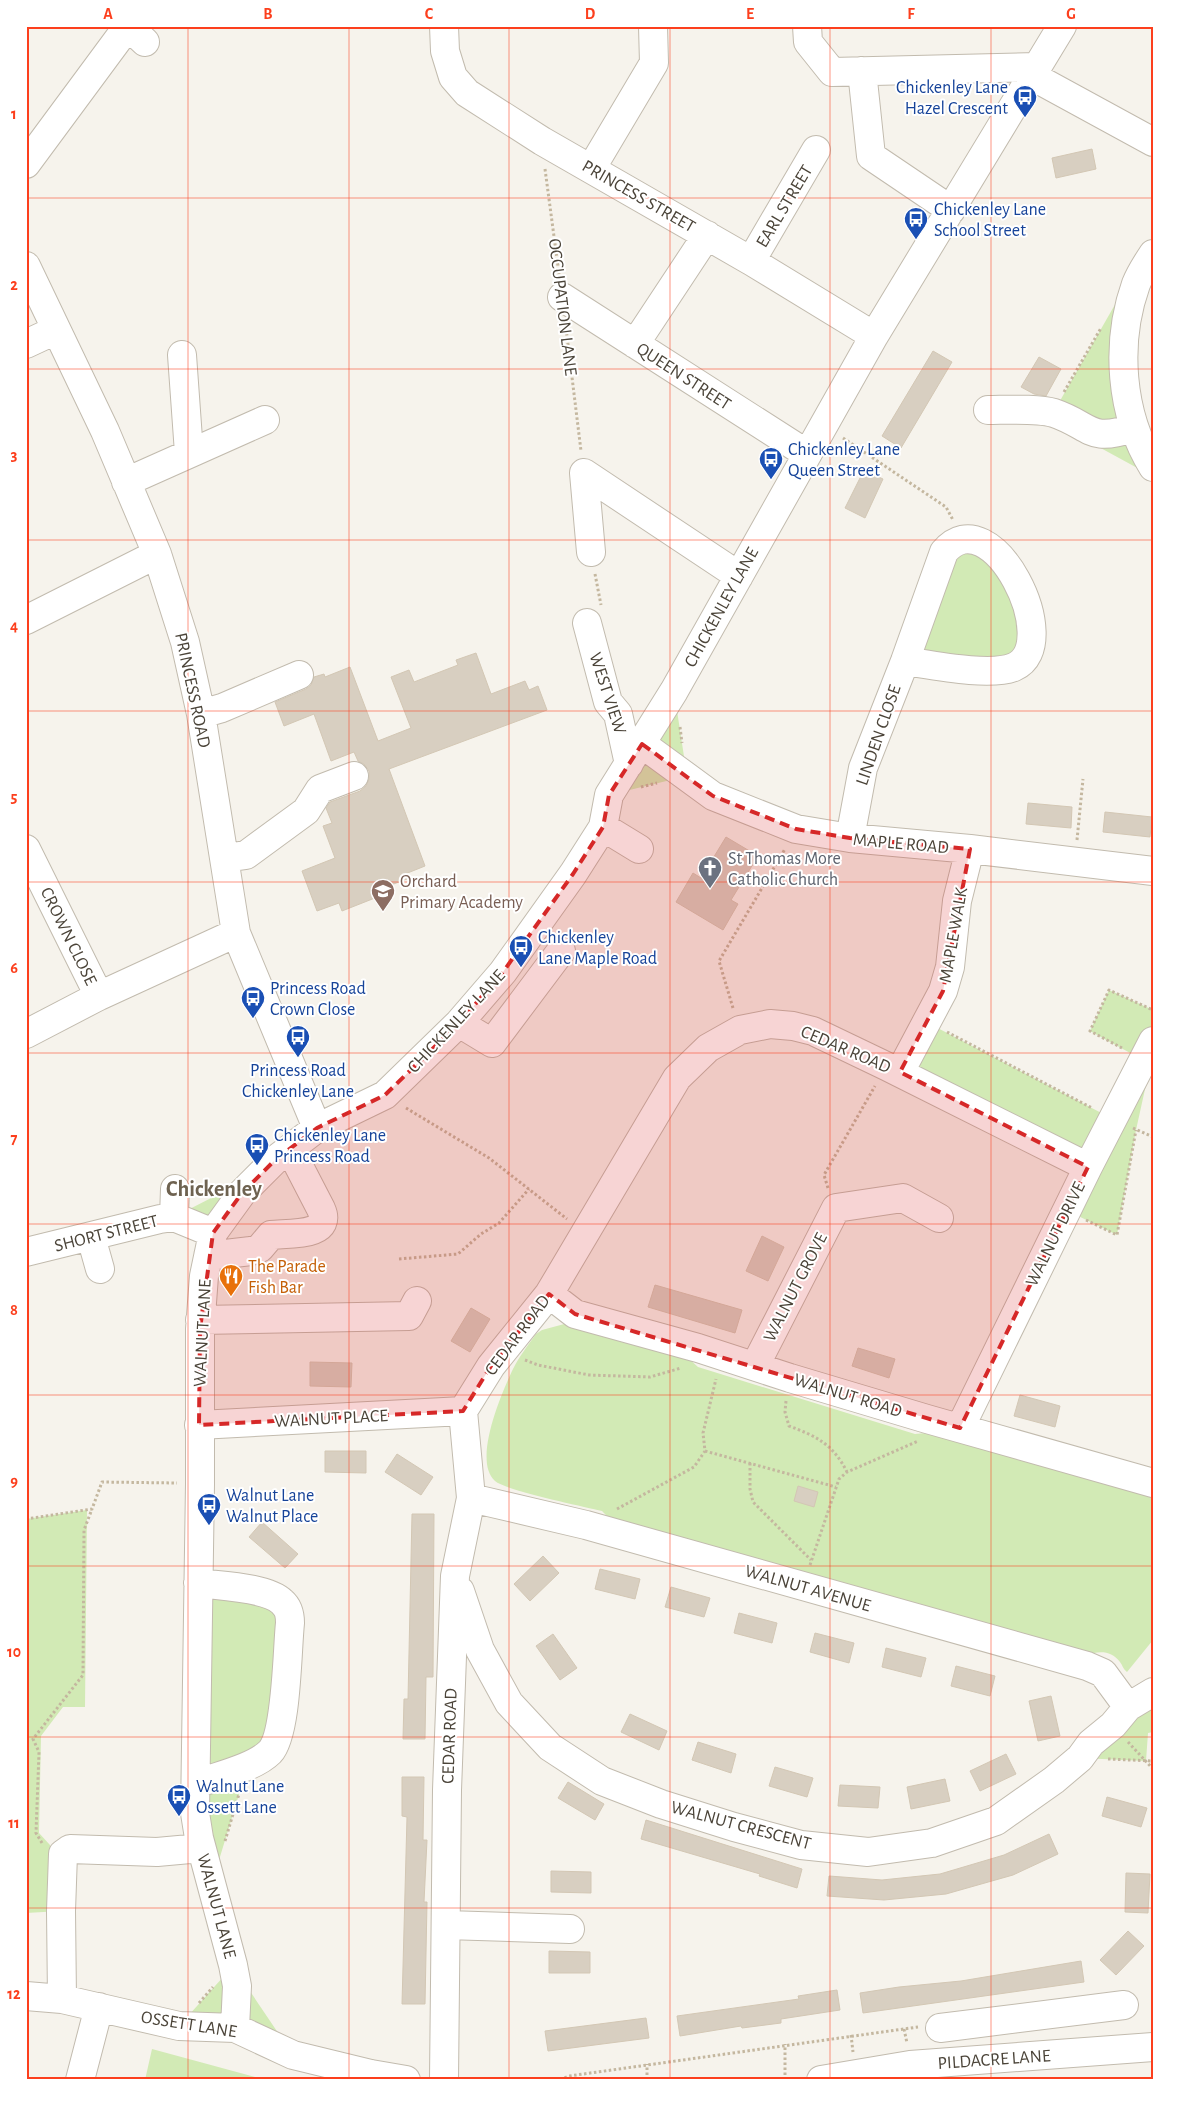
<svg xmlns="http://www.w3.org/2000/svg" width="1179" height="2106" font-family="'Alegreya Sans',sans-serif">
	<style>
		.green { fill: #d2eab5 }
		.building { fill: #d8cfc1; stroke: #d3c7b4 }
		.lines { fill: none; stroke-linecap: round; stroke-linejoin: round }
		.minor-casing { stroke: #c2bbae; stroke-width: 30 }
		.path { stroke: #c4b79f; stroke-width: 3; stroke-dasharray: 2.5 2.5; stroke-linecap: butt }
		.minor { stroke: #fff; stroke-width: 28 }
		.marked { fill: #d62828; fill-opacity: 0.2; stroke: #d62828; stroke-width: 4; stroke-dasharray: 10 6; stroke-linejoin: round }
		.grid { fill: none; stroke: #fc3f1d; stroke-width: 1; stroke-opacity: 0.55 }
		.labels { text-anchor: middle; stroke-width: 4; stroke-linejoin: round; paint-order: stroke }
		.transit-label { font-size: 18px; fill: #164399; stroke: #fff; text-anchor: start }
		.street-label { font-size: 18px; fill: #4b4439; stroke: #fff }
		.worship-label { font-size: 18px; fill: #5b616d; stroke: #fff; text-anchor: start }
		.education-label { font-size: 18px; fill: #785e54; stroke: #fff; text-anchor: start }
		.food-label { font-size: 18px; fill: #c56008; stroke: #fff; text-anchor: start }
		.district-label { font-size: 22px; font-weight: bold; fill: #6e6250; stroke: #fff }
		.neatline { fill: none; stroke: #fc3f1d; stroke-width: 2 }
		.grid-label { font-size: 16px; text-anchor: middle; font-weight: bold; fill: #fc3f1d }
	</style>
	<rect width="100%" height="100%" fill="#f6f3ec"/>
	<path class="green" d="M1121,294L1128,316L1141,470L1097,446L1053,413Z
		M950,544L1011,571L1023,660L905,661Z
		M674,691L687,776L609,795Z
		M1109,990L1153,1010V1053L1136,1130L1117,1235L1066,1210L1088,1168L900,1072L926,1022L1113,1119L1143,1060L1090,1031Z
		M262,1172L213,1233L174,1217Z
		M568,1323L688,1358L698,1367L915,1434L937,1432L1153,1496V1640L1127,1672C1123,1669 1123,1666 1120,1662C1111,1650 1099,1651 1086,1655L611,1520L602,1511C582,1506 507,1491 495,1481C472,1461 502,1392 513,1369C519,1357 528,1345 536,1334L542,1330Z
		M87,1510L85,1707H63L41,1736L39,1833L60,1856L61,1911L26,1913V1519Z
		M198,1583L281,1600V1725L248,1765L212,1883Z
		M1153,1692V1732L1148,1733L1146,1761L1080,1758Z
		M233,1966L293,2055L179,2026Z
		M152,2049L266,2080H145Z"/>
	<path class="building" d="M1092,149L1096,169L1056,178L1052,158Z
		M933,351L952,362L901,448L882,436Z
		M1039,357L1061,369L1046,396L1034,394L1021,387Z
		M864,470L883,479L865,518L845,508Z
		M476,653L491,694L525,681L529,690L538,686L547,710L389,769L425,866L405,874L407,879L383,888L385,894L342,911L339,903L317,911L302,871L335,858L323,826L332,823L326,808L330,802L360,791L366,786L369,779V771L364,764L358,761L354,752L331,761L314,714L284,726L275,702L306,689L311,685L314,677L324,674L325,677L350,667L378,741L411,728L391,677L409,670L414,682L458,665L456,660Z
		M1028,803L1072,807L1071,828L1026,824Z
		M1105,812L1152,817L1150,837L1103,832Z
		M726,837L758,856L731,900L738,904L723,930L676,902L693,873L701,878Z
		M762,1236L784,1247L768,1281L746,1271Z
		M655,1285L742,1310L735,1333L648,1307Z
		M471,1308L490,1319L470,1352L451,1341Z
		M858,1348L895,1359L889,1378L852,1366Z
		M310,1362L352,1363L351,1387L310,1386Z
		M1020,1395L1060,1406L1055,1427L1014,1416Z
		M325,1451H366V1473L325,1472Z
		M397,1454L433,1477L421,1495L385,1472Z
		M798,1486L818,1492L814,1507L794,1501Z
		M412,1514H434L433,1677H426L425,1739H403L404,1699H408Z
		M262,1522L298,1554L285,1568L249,1537Z
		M543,1556L559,1573L530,1601L514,1584Z
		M600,1569L640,1579L635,1599L595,1589Z
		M671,1587L710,1598L704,1617L665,1607Z
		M739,1613L777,1623L772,1643L734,1633Z
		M815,1633L854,1643L849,1663L810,1652Z
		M553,1634L577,1668L560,1680L536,1646Z
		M886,1648L926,1658L921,1677L882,1667Z
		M956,1666L995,1676L990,1696L951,1686Z
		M1051,1696L1060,1736L1038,1741L1029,1701Z
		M630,1714L667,1731L659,1750L621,1732Z
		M698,1742L736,1754L731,1773L692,1760Z
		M1006,1754L1016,1774L980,1791L970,1771Z
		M775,1767L813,1778L807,1797L769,1786Z
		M402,1777H424L423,1840H427L424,1902H427L425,2004H402L407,1817L402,1816Z
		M945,1779L950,1801L911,1809L907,1787Z
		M568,1782L604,1804L595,1820L558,1798Z
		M840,1785L880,1787L878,1808L838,1806Z
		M1107,1797L1147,1808L1141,1827L1102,1816Z
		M646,1820L802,1869L797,1888L759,1876L760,1874L641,1839Z
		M1049,1834L1058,1854L1013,1875L946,1894L884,1900L827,1896L829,1876L882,1880L940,1874L1004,1855Z
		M551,1871L591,1872V1893L551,1892Z
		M1126,1873L1150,1874L1148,1913L1125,1912Z
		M1128,1931L1144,1946L1116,1975L1100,1960Z
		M549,1951L590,1952V1973H549Z
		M1081,1961L1084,1982L863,2013L860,1993L899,1987L961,1981Z
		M837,1990L840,2010L781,2019V2023L742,2028L741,2026L680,2036L677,2016L799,1999L798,1996Z
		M646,2018L649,2038L548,2051L545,2031Z"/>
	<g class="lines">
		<g class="minor-casing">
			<path id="minor" d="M128,26L145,42
				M444,26L445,51L453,77L467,93L542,141L751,261L874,336
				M807,26L808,42L832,72L1037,67
				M862,71L871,156L951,210
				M1032,76L1153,142
				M26,164L128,26
				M591,169L654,63L653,26
				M1153,254C1147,263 1140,274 1136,284C1115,343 1120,414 1153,467
				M751,261L816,150
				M26,266L105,431L157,554L185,642L201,714L236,933L317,1128
				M562,297L807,454
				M26,344L56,330
				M635,344L707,235
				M182,355L189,453
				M988,410C1005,410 1037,408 1054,413C1092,426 1088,443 1133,428
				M126,482L265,420
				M591,552L584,473L739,576
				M26,620L157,554
				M587,623L608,702L618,714L629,764
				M201,714L222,708L299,675
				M642,744L713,796L796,829L850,838L970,849L1153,871
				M603,827L639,849
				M850,838L863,768L905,661L944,552C991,495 1066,645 1014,667C990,677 932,665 905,661
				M26,849L99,996
				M225,858L246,855L306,811L320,789L354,776
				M459,1023L492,1043L561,951
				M26,1034L99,996L236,933
				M900,1072L943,991L950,967L957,901L970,849
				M174,1217L175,1189
				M91,1237L100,1269
				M26,1252L160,1219L174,1217L213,1233
				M208,1256L251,1251L260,1248L271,1235C288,1233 334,1237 321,1209L290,1149
				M549,1294L575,1314L698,1348L790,1378L927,1419L1153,1483
				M200,1320L409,1316L417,1301
				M755,1366L836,1208L903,1198L939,1218
				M199,1425L463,1411
				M960,1428L1088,1167L1153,1041
				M471,1498L586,1525L1087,1666L1103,1673L1128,1707
				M460,1591L480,1650L509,1703L550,1747L602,1781L661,1804L734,1827L801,1845L868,1852L932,1843L996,1821L1054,1780L1080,1758L1091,1743L1113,1725L1128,1707L1153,1692
				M196,1784C217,1776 254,1768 270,1752C287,1734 287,1650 290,1623C290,1615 289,1608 282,1602C267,1587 219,1586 198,1583
				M446,1925L570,1929
				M26,1996L62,1999L179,2026L235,2028L293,2055L371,2074L406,2080
				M62,1999L61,1911L63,1854L70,1849L157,1852L201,1848
				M235,2028L237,1986L233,1965L199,1838L195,1813L200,1484V1329L204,1276L213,1233L242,1193L275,1160L317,1128L385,1095L459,1023L503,972L573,874L603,827L609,795L674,691L874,336L1062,26
				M940,2028L1124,2005
				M80,2080L99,2007
				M444,2080L447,1790L455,1576L471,1498L463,1411L491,1366L549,1294L677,1078L708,1048L740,1030L770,1024L793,1026L813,1031L886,1066L1088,1167
				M821,2080L910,2065L1153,2047"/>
		</g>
		<path class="path" d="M545,169L559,274
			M566,328L581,451
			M1064,392L1101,328
			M843,438L946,507L953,520
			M595,574L601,605
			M680,727L682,743
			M641,787L657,783
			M1077,840L1083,779
			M733,1008L719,961L785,849
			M947,1032L1092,1108
			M1122,1048L1090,1031L1109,990L1153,1010
			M406,1108L489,1158L567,1219
			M1133,1128L1153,1137
			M828,1188L824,1175L875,1086
			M1086,1220L1117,1235L1136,1130
			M399,1259L458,1254L481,1234L499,1223L529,1189
			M525,1360L538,1365L589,1375L650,1377L681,1368
			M786,1401L785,1412L789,1426C816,1436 833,1444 847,1472
			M705,1451L836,1487
			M750,1463V1489L753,1502L811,1560
			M617,1509L694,1467L705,1451L703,1433L716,1379
			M26,1519L92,1509L102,1482L177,1483
			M810,1565L839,1479L847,1472L918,1441
			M1128,1742L1153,1769
			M1108,1759L1153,1761
			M225,1841L239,1794
			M42,1843L36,1833L39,1752L33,1739L83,1675L84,1530L92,1509
			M199,2003L213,1987
			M904,2029L907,2043
			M851,2035L853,2052
			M560,2080L569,2076L918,2027
			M647,2080V2064
			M785,2080V2044"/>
		<use href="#minor" class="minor"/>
	</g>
	<path class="marked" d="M642,744L713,796L796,829L850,838L970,849L943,991L900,1072L1088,1167L960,1428L575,1314L549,1294L491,1366L463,1411L199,1425L200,1329L213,1233L242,1193L275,1160L317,1128L385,1095L459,1023L503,972L573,874L603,827L609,795Z"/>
	<path class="grid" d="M188,26V2080M349,26V2080M509,26V2080M670,26V2080M830,26V2080M991,26V2080M26,198H1153M26,369H1153M26,540H1153M26,711H1153M26,882H1153M26,1053H1153M26,1224H1153M26,1395H1153M26,1566H1153M26,1737H1153M26,1908H1153"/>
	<defs>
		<g id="bus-pin" transform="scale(1.25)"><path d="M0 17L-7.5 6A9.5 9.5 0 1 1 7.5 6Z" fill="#1a4fb4" stroke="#fff"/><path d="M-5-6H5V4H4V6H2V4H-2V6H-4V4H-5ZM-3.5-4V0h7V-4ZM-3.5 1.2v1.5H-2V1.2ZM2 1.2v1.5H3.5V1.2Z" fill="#fff"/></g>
		<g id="church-pin" transform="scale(1.25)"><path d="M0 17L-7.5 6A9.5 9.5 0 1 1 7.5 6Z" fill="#6b7280" stroke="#fff"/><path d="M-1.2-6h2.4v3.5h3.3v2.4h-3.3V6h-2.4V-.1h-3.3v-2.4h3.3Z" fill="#fff"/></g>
		<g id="school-pin" transform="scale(1.25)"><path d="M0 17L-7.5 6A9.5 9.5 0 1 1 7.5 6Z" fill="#8d6e63" stroke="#fff"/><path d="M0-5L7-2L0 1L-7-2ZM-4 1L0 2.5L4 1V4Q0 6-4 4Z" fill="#fff"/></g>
		<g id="restaurant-pin" transform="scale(1.25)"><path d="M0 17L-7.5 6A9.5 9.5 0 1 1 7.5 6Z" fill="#e8710a" stroke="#fff"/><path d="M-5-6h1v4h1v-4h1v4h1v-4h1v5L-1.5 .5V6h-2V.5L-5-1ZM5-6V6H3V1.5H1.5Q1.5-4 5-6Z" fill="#fff"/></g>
	</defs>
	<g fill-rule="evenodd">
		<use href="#bus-pin" x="1025" y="97"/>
		<use href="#bus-pin" x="916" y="219"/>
		<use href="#bus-pin" x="771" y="459"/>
		<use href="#church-pin" x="710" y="868"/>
		<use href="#school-pin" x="383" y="891"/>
		<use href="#bus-pin" x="521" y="947"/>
		<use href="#bus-pin" x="253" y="998"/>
		<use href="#bus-pin" x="298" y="1037"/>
		<use href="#bus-pin" x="257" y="1145"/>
		<use href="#restaurant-pin" x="231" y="1276"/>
		<use href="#bus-pin" x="209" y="1505"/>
		<use href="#bus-pin" x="179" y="1796"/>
	</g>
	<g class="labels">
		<g class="transit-label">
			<text x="1008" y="93" text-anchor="end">Chickenley Lane<tspan x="1008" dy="21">Hazel Crescent</tspan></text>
			<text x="934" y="215">Chickenley Lane<tspan x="934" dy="21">School Street</tspan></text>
			<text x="788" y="455">Chickenley Lane<tspan x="788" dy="21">Queen Street</tspan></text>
			<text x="538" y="943">Chickenley<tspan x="538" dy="21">Lane Maple Road</tspan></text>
			<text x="270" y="994">Princess Road<tspan x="270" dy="21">Crown Close</tspan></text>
			<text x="298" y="1076" text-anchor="middle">Princess Road<tspan x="298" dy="21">Chickenley Lane</tspan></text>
			<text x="274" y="1141">Chickenley Lane<tspan x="274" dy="21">Princess Road</tspan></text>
			<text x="226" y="1501">Walnut Lane<tspan x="226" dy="21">Walnut Place</tspan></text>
			<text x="196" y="1792">Walnut Lane<tspan x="196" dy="21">Ossett Lane</tspan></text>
		</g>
		<g class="street-label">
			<text transform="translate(639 196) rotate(30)" y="6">PRINCESS STREET</text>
			<text transform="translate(784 206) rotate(-59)" y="6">EARL STREET</text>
			<text transform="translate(563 307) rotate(83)" y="6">OCCUPATION LANE</text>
			<text transform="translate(684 376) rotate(33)" y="6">QUEEN STREET</text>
			<text transform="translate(721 607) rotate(-61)" y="6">CHICKENLEY LANE</text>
			<text transform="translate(193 690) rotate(78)" y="6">PRINCESS ROAD</text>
			<text transform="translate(608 693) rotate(72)" y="6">WEST VIEW</text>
			<text transform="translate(878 735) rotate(-71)" y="6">LINDEN CLOSE</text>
			<text transform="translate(901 843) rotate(5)" y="6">MAPLE ROAD</text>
			<text transform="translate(953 935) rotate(-80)" y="6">MAPLE WALK</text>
			<text transform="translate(69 936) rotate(64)" y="6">CROWN CLOSE</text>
			<text transform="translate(456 1021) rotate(-47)" y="6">CHICKENLEY LANE</text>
			<text transform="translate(846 1049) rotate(23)" y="6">CEDAR ROAD</text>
			<text transform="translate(106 1233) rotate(-14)" y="6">SHORT STREET</text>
			<text transform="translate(1055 1234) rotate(-64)" y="6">WALNUT DRIVE</text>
			<text transform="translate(795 1287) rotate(-63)" y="6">WALNUT GROVE</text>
			<text transform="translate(202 1333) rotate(-87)" y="6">WALNUT LANE</text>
			<text transform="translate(517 1335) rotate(-53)" y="6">CEDAR ROAD</text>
			<text transform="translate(848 1395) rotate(17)" y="6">WALNUT ROAD</text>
			<text transform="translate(331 1418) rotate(-3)" y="6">WALNUT PLACE</text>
			<text transform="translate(808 1588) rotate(16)" y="6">WALNUT AVENUE</text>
			<text transform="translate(449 1736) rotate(-88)" y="6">CEDAR ROAD</text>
			<text transform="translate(741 1825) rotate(15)" y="6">WALNUT CRESCENT</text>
			<text transform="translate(217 1906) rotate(75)" y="6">WALNUT LANE</text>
			<text transform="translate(189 2024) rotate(9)" y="6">OSSETT LANE</text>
			<text transform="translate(994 2059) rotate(-4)" y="6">PILDACRE LANE</text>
		</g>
		<g class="worship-label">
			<text x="728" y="864">St Thomas More<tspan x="728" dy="21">Catholic Church</tspan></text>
		</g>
		<g class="education-label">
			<text x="400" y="887">Orchard<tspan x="400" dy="21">Primary Academy</tspan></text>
		</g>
		<g class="food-label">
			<text x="248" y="1272">The Parade<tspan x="248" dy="21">Fish Bar</tspan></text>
		</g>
		<g class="district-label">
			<text x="214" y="1196">Chickenley</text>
		</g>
	</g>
	<rect width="1179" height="2106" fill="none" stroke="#ffffff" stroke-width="55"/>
	<rect x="28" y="28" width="1124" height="2050" class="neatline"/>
	<g class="grid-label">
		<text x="108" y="19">A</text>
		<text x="268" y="19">B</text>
		<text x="429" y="19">C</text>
		<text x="590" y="19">D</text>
		<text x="750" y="19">E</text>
		<text x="911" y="19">F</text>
		<text x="1071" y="19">G</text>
		<text x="14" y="119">1</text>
		<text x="14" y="290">2</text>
		<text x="14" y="460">3</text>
		<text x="14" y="631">4</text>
		<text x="14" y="802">5</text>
		<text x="14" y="973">6</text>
		<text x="14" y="1144">7</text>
		<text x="14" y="1315">8</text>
		<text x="14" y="1486">9</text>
		<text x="14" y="1657">10</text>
		<text x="14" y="1828">11</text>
		<text x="14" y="1999">12</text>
	</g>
</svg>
